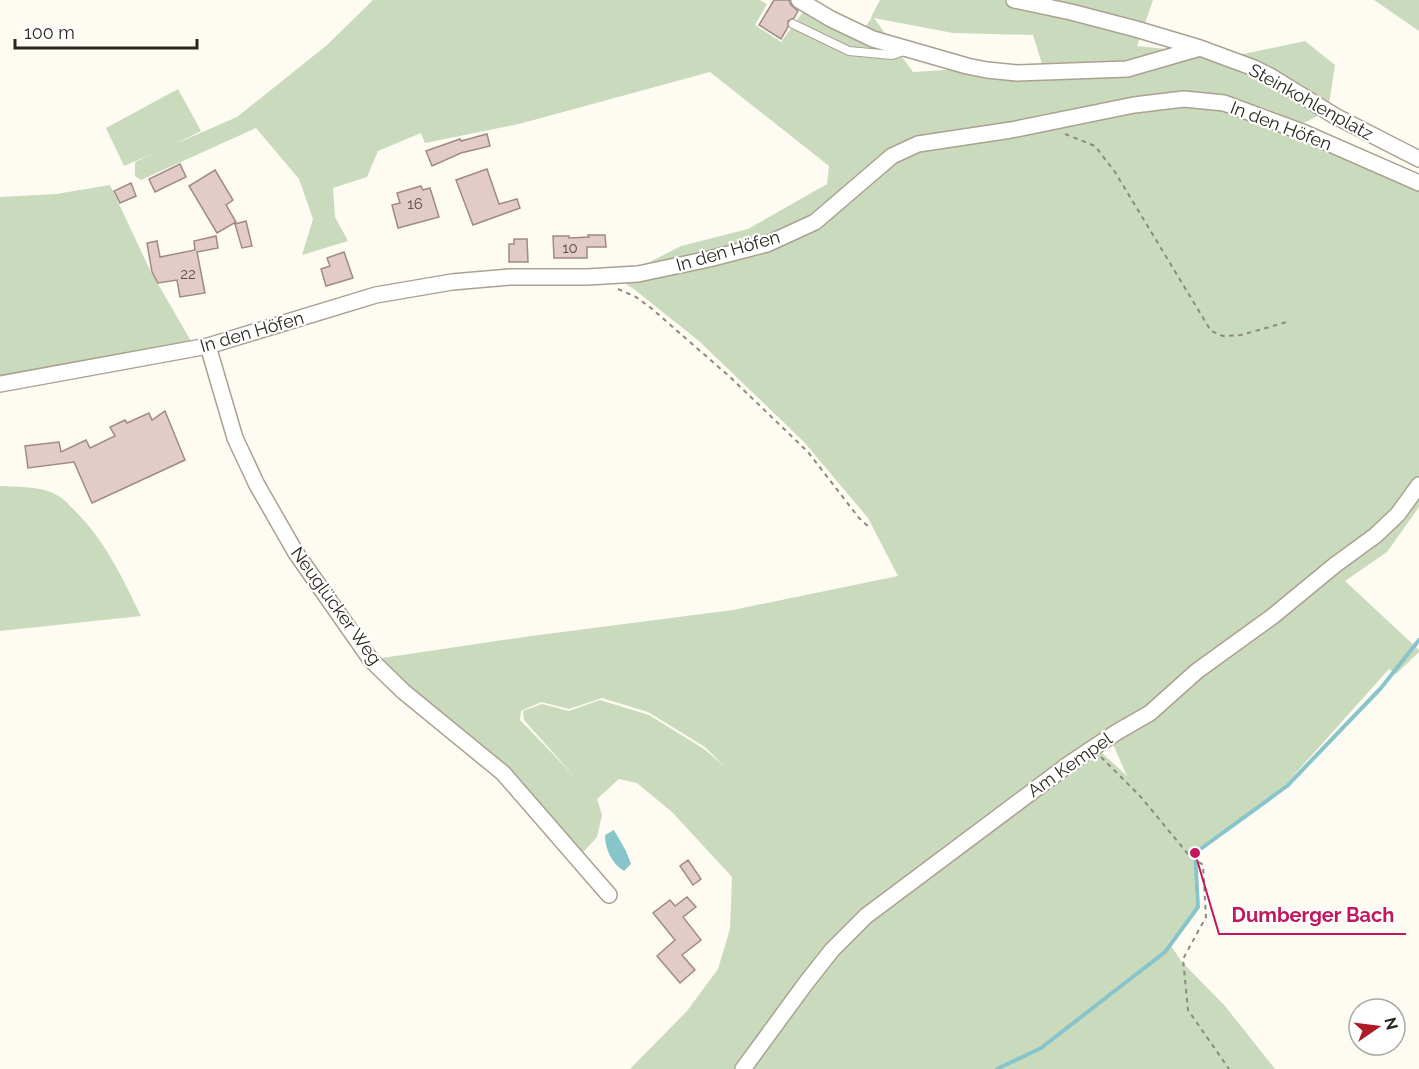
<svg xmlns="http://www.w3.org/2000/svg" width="1419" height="1069" font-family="Raleway,sans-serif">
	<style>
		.green { fill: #cadabc; fill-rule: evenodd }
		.water { fill: #88c5cb }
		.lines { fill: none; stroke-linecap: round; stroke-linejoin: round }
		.stream { stroke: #88c5cb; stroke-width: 4 }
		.building { fill: #e3ccc7; stroke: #9f8a86; stroke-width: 1.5 }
		.lane-casing { stroke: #aaa190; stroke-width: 10 }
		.street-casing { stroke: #aaa190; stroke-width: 18 }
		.path { stroke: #8c8981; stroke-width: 2; stroke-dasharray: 4.5 4.5; stroke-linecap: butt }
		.lane { stroke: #fff; stroke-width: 8 }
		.street { stroke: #fff; stroke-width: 15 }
		.labels { text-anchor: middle; stroke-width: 4.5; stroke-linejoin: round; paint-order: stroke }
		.number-label { font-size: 15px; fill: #59504a }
		.street-label { font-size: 18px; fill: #2b2720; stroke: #fff }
		.leader { fill: none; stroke: #c2185b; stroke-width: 2 }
		.callout-dot { fill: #c2185b; stroke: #fff; stroke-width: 2 }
		.callout-label { font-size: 20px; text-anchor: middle; font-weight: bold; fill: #c2185b; stroke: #fff; stroke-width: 4.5; stroke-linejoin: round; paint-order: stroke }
	</style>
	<rect width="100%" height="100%" fill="#fefbf3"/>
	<path class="green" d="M373,0H760L767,4L755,25L781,42L805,9L858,38L872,17H871L880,0H1153L1137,46L1234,56L1305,41L1335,65L1328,111L1283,133L1380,175L1419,188V507L1387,552L1345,581L1419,650V652L1396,674L1389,669L1278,793L1193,852L1196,907L1170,942L1168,941L1181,961L1225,1006L1275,1069H749L783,1017L853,933L903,892L1101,752L1127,776L1107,731L882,898L848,928L779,1014L746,1069H630L687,1011L718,969L730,929L732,877L673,813L637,783L619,779L597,799L602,815L597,837L579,857L541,810L506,771L407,689L375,659L531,636L733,610L898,576L868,518L804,442L699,341L635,290L620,280L644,265L681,246L748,229L827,184L829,166L710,72L519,124L425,143L421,133L378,151L367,177L333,188L335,217L348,241L302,255L313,219L299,179L256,128L141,180L135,176V162L154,153L124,166L106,128L178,89L201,131L175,144L237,117L327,45ZM874,18L953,33L1033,35L1042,64L913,72ZM602,698L648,712L705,747L725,767L704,749L649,715L600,700L569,711L542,704L523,711L524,720L575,777L520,720L521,711L541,702L569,709Z
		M1374,0H1419V31Z
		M110,185L151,272L191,341L99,360L0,377V197L56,194Z
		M0,486C16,487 35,486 50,492C59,495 66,501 72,508C104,538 122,577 141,616L0,631Z"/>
	<path class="water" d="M614,830L626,851L631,864L624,871C612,864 605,849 605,835Z"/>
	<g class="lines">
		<path class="stream" d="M997,1069L1041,1048L1165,952L1198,907L1195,853L1287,786L1381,688L1419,640"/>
	</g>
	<path class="building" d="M774,0H789L791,5L798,11L794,18L788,21V27L781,39L759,25Z
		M487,134L490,146L461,153L432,166L426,151L460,139L461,141Z
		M180,164L186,177L155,192L149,179Z
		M487,169L499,204L517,199L520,208L473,225L456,180Z
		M215,170L233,200L226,205L236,222L217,233L189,186Z
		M131,183L136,196L120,203L114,191Z
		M421,186L423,190L430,188L439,217L398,228L392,205L400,203L397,193Z
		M246,221L252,246L242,248L235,224Z
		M588,235H605L606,247H587V258H554L553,236H569V238L589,237Z
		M216,236L218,248L197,252L205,293L180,297L177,280L158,283L152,272L147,243L157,241L160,257L195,250L194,241Z
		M514,239H527L528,262H509V244H514Z
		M344,252L353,278L326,286L321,269L330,266L327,258Z
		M165,411L185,460L92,503L74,462L28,468L25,446L59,442L61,452L86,440L90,448L115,436L110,427L125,420L127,423L149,413L152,420Z
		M688,860L701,879L693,885L680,866Z
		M687,897L696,907L683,917L701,940L682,955L695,970L680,983L657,956L675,940L653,913L670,900L675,906Z"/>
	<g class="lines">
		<g class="lane-casing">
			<path id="lane" d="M793,24L849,51L892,55L904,51"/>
		</g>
		<g class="street-casing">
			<path id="street" d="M799,0L831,19L873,39L967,66L987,70L1017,73L1127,69L1200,48
				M1014,0L1071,12L1136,29L1200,48L1254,68L1270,76L1335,116L1419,159
				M208,346L235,438L257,485L296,553L371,660L404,692L503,773L609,895
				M0,384L208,346L376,295L452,282L510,277H587L638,274L709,259L767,244L815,222L892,156L918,144L1011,130L1134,105L1184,99L1224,103L1305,133L1419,183
				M743,1069L806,983L832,950L866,916L1069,764L1117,732L1150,713L1197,671L1273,616L1335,565L1376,535L1398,514L1419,485"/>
		</g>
		<path class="path" d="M1065,134L1095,146L1115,172L1211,331L1223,336L1241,335L1287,322
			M618,289L636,297L651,308L730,377L808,452L859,518L871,529
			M1101,757L1140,796L1188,854L1203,865L1206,917L1183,959L1188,1010L1229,1069"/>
		<use href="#lane" class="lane"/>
		<use href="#street" class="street"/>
	</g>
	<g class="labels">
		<g class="number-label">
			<text x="415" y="209">16</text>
			<text x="570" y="253">10</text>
			<text x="188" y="279">22</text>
		</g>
		<g class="street-label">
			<text transform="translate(1311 102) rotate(29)" y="6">Steinkohlenplatz</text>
			<text transform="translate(1281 126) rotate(21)" y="6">In den Höfen</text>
			<text transform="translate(728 251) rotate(-16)" y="6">In den Höfen</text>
			<text transform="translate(252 332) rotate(-16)" y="6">In den Höfen</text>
			<text transform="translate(336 606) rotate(54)" y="6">Neuglücker Weg</text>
			<text transform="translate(1070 765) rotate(-35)" y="6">Am Kempel</text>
		</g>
	</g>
	<path class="leader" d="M1195 853L1219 934H1406"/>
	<circle class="callout-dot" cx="1195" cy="853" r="6"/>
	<g class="callout-label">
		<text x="1313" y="922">Dumberger Bach</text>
	</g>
	<g transform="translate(1377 1027) rotate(76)"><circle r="28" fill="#ffffff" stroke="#aaa9a6" stroke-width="1.5"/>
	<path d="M0-4.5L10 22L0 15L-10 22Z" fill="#ae1b26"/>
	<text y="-9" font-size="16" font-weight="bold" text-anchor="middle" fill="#2b2720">N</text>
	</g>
	<path d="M15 39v9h182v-9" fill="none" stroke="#2b2720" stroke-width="3"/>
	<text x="24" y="39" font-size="18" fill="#2b2720" stroke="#ffffff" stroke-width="4.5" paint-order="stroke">100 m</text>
</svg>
